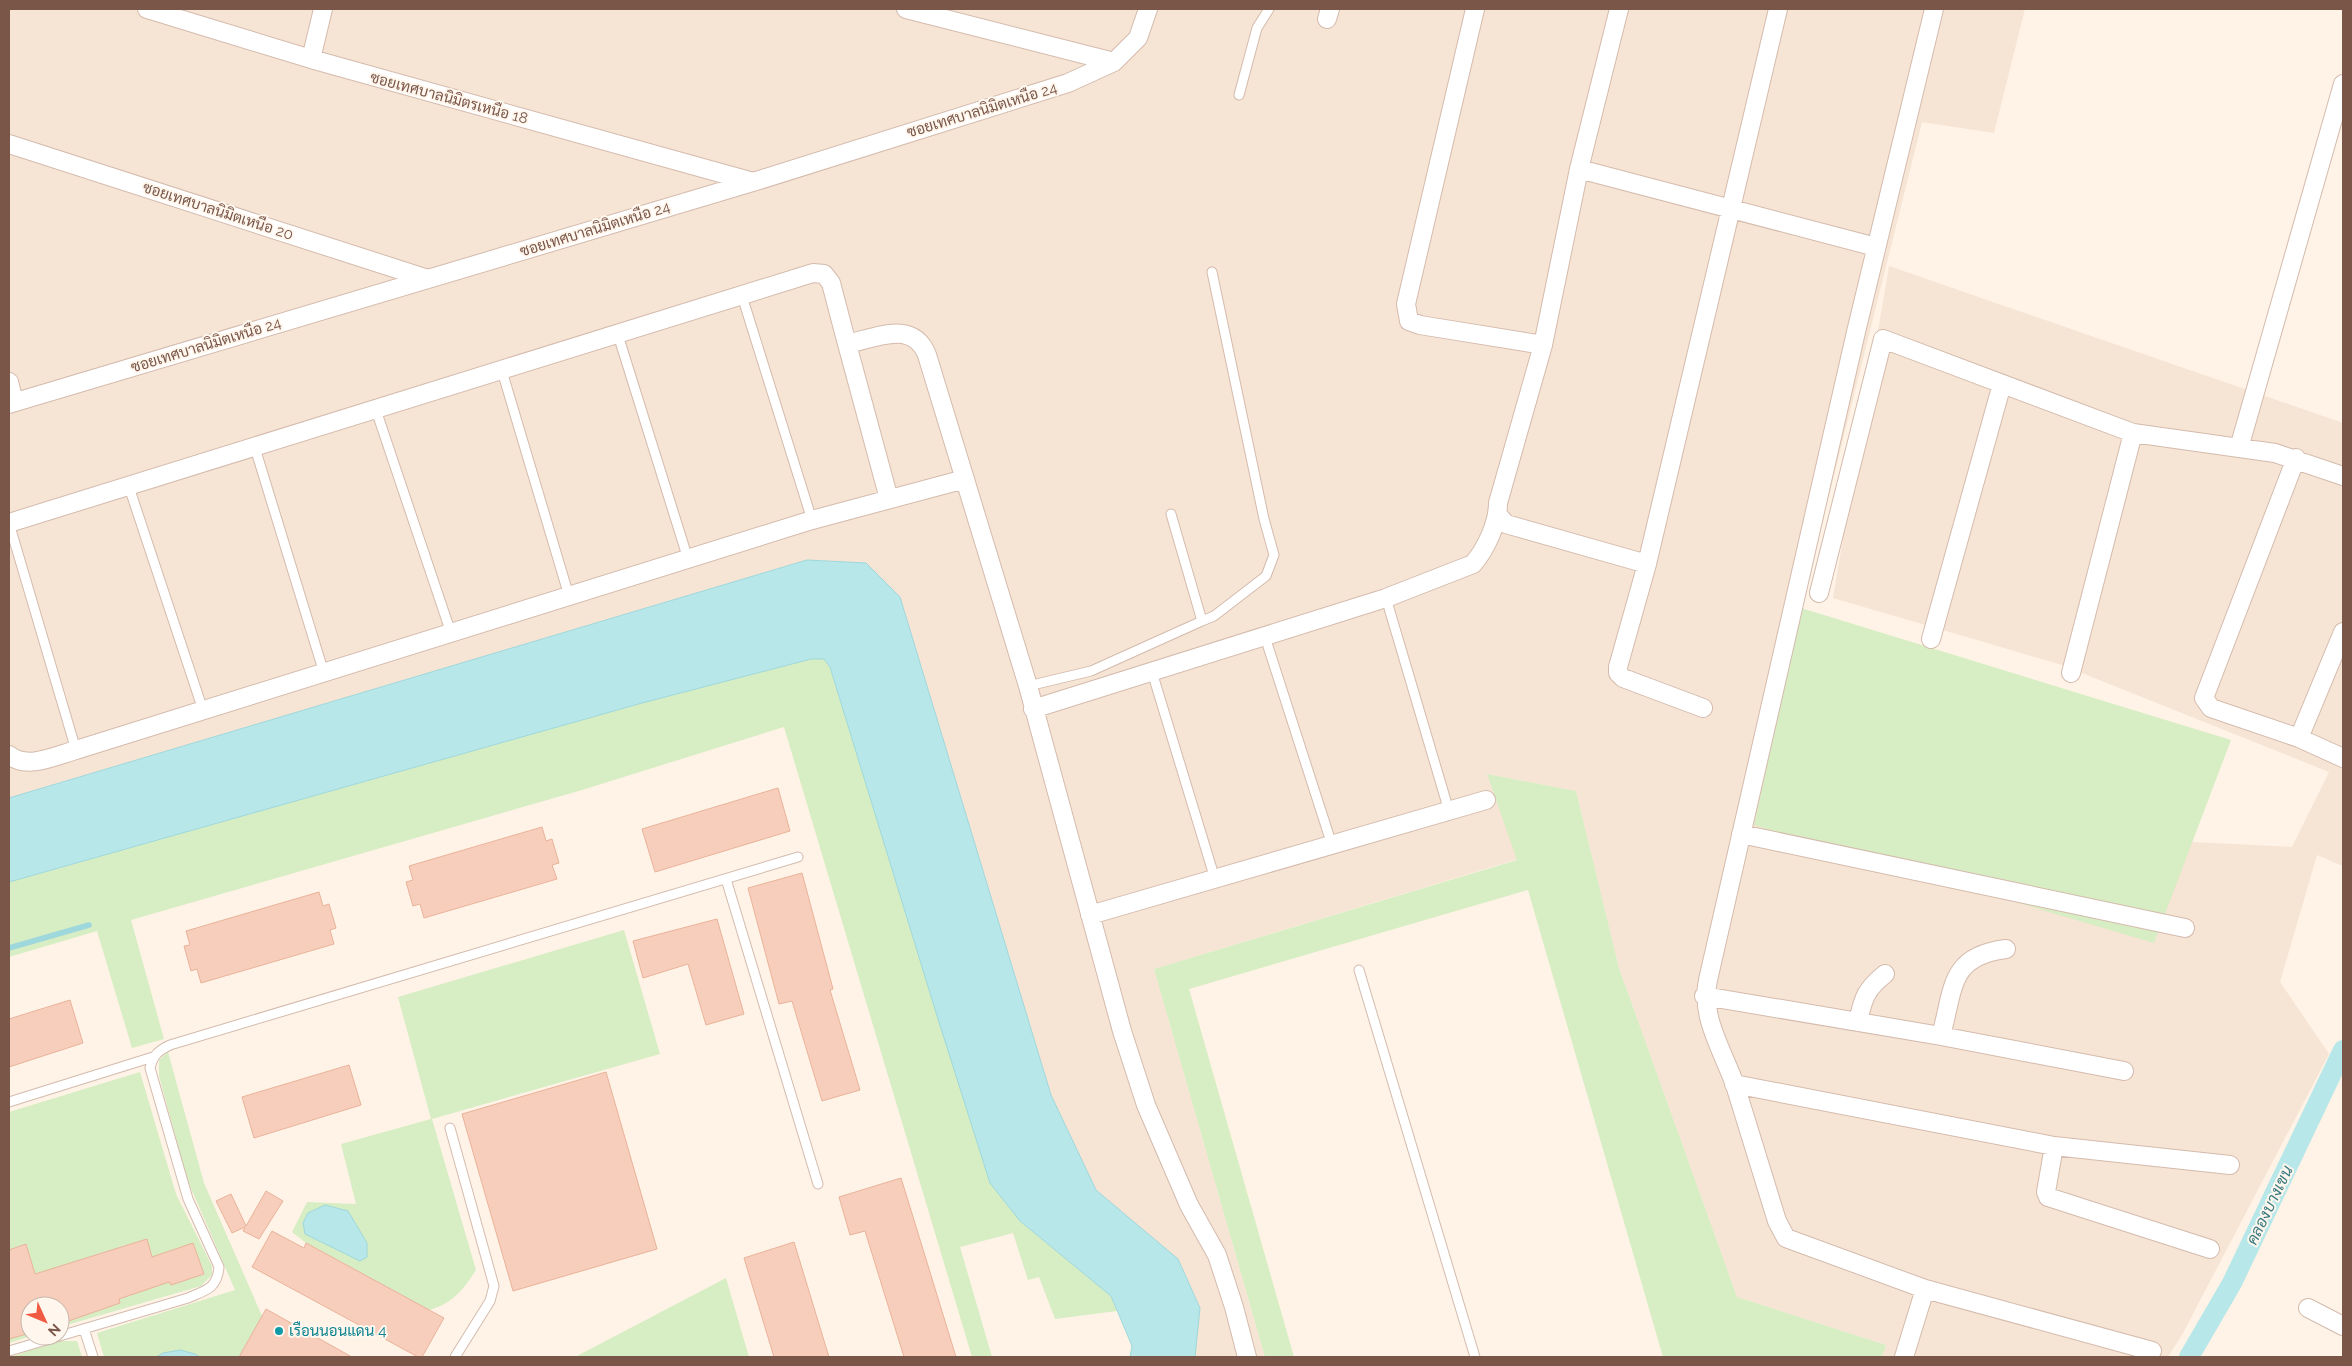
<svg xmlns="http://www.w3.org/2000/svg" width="2352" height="1366" font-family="Raleway,Sarabun,sans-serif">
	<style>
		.residential { fill: #f6e4d4 }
		.green { fill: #d7edc3 }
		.water { fill: #b8e7ea; stroke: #9ed8dc }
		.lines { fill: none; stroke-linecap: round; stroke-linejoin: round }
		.stream { stroke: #9ed8dc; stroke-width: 5.5 }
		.canal { stroke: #b8e7ea; stroke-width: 20 }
		.building { fill: #f6cebb; stroke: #eab29a }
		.lane-casing { stroke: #d4bbad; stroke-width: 11 }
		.street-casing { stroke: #d4bbad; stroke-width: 20 }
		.lane { stroke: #fff; stroke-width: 9 }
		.street { stroke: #fff; stroke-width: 18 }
		.culture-dot { fill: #0f9aa8; stroke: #fff7ee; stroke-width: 2 }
		.labels { text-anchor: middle; stroke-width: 4; stroke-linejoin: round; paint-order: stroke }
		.street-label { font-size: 15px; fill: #7a5648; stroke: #fff7ee }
		.culture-label { font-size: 15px; fill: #0d838f; stroke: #fff7ee; text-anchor: start }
		.water-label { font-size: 16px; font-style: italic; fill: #3a7a80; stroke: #fff7ee }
	</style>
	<rect width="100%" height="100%" fill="#fef3e6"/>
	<path class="residential" d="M9,9H2025L1994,133L1922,122L1801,608L2134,839L2292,847L2329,772L2062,665L1833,598L1889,266L2343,423V866L2317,855L2280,982L2329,1054L2183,1333L2168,1357H1882L1886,1345L1737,1297L1619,968L1576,791L1487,774L1518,859L1154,969L1265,1357H1171L1076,1180L866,563L807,560L9,798V514L56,499L9,513Z"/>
	<path class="green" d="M1801,608L2231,740L2154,943L1754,825Z
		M811,659H824L830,667L1020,1221L1111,1296L1117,1311L1055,1319L1039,1277L1028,1280L1013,1233L960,1247L992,1357H972L784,727L582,790L131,920L164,1039L132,1048L97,931L9,957V882L642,703Z
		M1487,774L1576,791L1619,968L1737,1297L1886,1345L1882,1357H1663L1528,890L1189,989L1294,1357H1265L1154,969L1517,860Z
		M624,930L660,1054L432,1119L476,1270C464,1289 452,1304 429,1310L306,1243L292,1232L307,1202L356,1204L341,1144L431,1119L398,997Z
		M168,1052L204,1183L262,1316L239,1357H104L97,1333L235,1290L187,1179L159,1076V1060Z
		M140,1072L176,1194L212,1266V1275L201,1286L60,1327V1306H30L31,1336L9,1343V1112Z
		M726,1278L749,1357H575Z
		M59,1341H77L82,1357H10Z"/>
	<path class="water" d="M807,560L866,563L900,597L1051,1095L1096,1190L1178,1259L1200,1308L1195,1357H1130L1132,1346L1111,1296L1020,1221L990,1183L938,1019L830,667L824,659H811L642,703L9,882V798Z
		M325,1205L348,1211L367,1243V1257L360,1261L305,1234L303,1223L308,1213Z
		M180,1350L195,1354L200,1357H156L163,1353Z"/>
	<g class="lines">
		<path class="stream" d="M9,948L89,925"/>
		<path class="canal" d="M2189,1357L2232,1283L2343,1050"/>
	</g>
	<path class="building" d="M778,788L790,831L655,872L642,829Z
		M542,827L546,841L552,839L559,863L552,865L557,879L424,918L420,904L413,906L406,882L413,880L409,866Z
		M802,873L833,989L830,990L860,1090L822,1101L792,1001L779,1004L748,888Z
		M319,892L323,906L329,904L336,928L330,930L334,944L201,983L197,969L191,971L184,946L190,945L186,931Z
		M717,919L744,1014L706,1025L688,964L643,978L633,941Z
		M70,1000L83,1043L9,1067V1019Z
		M349,1065L361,1105L254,1138L242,1097Z
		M606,1072L657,1249L513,1291L462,1114Z
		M901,1178L914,1220L956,1357H904L865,1231L850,1235L839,1197Z
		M266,1191L283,1201L259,1239L243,1231L245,1227L232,1233L216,1201L231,1194L246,1226Z
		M272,1231L304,1248L306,1243L444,1318L422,1357H418L252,1267Z
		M147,1239L152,1257L193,1243L204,1274L171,1285L169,1282L119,1299L120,1303L60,1324V1306H30V1333L9,1339V1250L26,1244L35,1274Z
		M794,1242L829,1357H774L744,1258Z
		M266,1309L352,1357H239Z"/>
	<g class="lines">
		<g class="lane-casing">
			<path id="lane" d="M1239,95L1257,28L1269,9
				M742,296L812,520
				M618,335L688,559
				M502,371L569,596
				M376,410L451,633
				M255,448L324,673
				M129,487L203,710
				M1171,514L1202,621
				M9,523L76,750
				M1386,598L1449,811
				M1265,637L1332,845
				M1152,672L1215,879
				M1028,686L1091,671L1202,621L1214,616L1266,576L1274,555L1264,519L1212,272
				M726,879L818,1184
				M1359,970L1475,1357
				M9,1102L153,1057
				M450,1128L494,1286L490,1301L455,1357
				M84,1329L93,1357
				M9,1351L188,1298C206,1290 217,1289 219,1267L188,1199L150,1068C153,1055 158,1051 170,1045L798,857"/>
		</g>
		<g class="street-casing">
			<path id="street" d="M147,9L311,59L753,182
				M906,9L1114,62
				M1475,9L1406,304L1409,321L1420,325L1543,345
				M1934,9L1856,332L1708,980C1700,1017 1723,1051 1735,1085C1749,1130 1763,1176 1777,1221L1786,1238L1925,1289L2152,1351
				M1327,19L1330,9
				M311,59L323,9
				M9,144L428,279
				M1579,169L1876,247
				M847,344L889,499
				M9,382L14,402
				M9,404L753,182L1068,83L1114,62L1138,38L1148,9
				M2239,448L2343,84
				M2296,458L2204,698L2211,708L2299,738L2343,758
				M1498,515L1506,524L1647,564
				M9,523L813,273L824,274L831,283L847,344C875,338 913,319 927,355L1028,686L1122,1031L1146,1105L1189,1205L1217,1255L1234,1307L1247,1357
				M1819,593L1883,339L2133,433L2275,453L2343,476
				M1931,639L2002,384
				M2071,673L2133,433
				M1703,708L1623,678L1618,673V667L1647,564L1778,9
				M1033,709L1386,598L1473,564C1486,549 1498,523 1498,503L1543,345L1579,169L1619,9
				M2299,738L2343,632
				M9,755C27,770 55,756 76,750L812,520L965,479
				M1741,834L2185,928
				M1090,915L1486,800
				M1704,996L1941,1036L2124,1071
				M1858,1022C1863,998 1866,989 1885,974
				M1941,1036C1954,988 1949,956 2006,949
				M1734,1084L2054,1146L2046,1192L2048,1197L2210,1249
				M2054,1146L2230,1165
				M2308,1308L2343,1326
				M1904,1357L1925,1289"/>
		</g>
		<use href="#lane" class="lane"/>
		<use href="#street" class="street"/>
	</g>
	<circle class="culture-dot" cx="279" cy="1331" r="5"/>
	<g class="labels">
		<g class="street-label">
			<text transform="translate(449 98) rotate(15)" y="5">ซอยเทศบาลนิมิตรเหนือ 18</text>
			<text transform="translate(982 110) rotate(-17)" y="5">ซอยเทศบาลนิมิตเหนือ 24</text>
			<text transform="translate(218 211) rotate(18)" y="5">ซอยเทศบาลนิมิตเหนือ 20</text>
			<text transform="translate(595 229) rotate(-17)" y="5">ซอยเทศบาลนิมิตเหนือ 24</text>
			<text transform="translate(206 345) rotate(-17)" y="5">ซอยเทศบาลนิมิตเหนือ 24</text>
		</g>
		<g class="culture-label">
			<text x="289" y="1336">เรือนนอนแดน 4</text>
		</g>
		<g class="water-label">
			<text transform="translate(2269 1205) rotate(-64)" y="6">คลองบางเขน</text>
		</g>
	</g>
	<rect width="2352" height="1366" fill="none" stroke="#7a5648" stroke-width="20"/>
	<g transform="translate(45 1321) rotate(134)"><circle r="24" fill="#fff7ee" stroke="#cab7ac"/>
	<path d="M0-4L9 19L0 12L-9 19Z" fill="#f15a42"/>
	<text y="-8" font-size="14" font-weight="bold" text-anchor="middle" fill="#7a5648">N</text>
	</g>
</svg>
